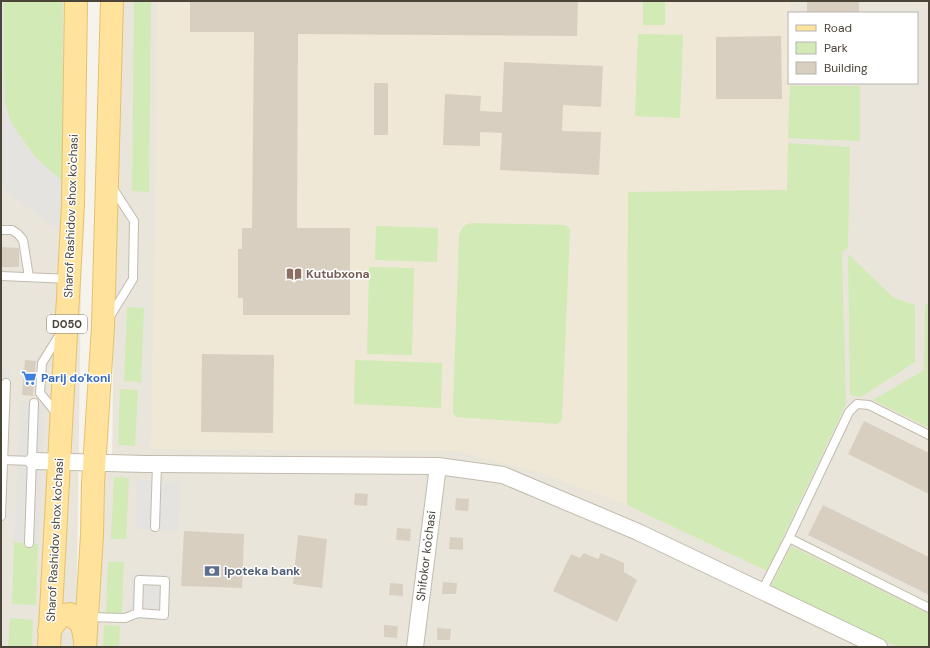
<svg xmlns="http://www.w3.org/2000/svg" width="930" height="648" font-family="'DM Sans',sans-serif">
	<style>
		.residential { fill: #eae5da; fill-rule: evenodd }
		.education { fill: #efe8d6 }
		.green { fill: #d2eab5 }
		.parking { fill: #e5e3e0 }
		.building { fill: #d8cfc1 }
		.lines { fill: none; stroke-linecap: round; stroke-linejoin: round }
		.lane-casing { stroke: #c2bbae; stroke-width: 10 }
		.street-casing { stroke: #c2bbae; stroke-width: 18 }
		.primary-casing { stroke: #e6c16a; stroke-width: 24 }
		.lane { stroke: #fff; stroke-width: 8 }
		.street { stroke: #fff; stroke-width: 16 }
		.primary { stroke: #ffe39c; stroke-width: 22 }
		.labels { text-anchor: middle; stroke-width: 3; stroke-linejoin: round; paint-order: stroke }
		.shield { fill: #fff; stroke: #817c74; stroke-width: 1 }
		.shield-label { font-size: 11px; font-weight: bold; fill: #4b4439 }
		.street-label { font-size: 12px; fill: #4b4439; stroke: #fff }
		.education-label { font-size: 12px; font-weight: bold; fill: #785e54; stroke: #fff; text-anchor: start }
		.shop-label { font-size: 12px; font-weight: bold; fill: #366cbe; stroke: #fff; text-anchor: start }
		.service-label { font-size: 12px; font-weight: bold; fill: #4e5e75; stroke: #fff; text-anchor: start }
	</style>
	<rect width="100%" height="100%" fill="#f6f3ec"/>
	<path class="residential" d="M1,1H85L76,647H1Z
		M117,1H929V647H95L104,468H112ZM789,13H917V83H789Z"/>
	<path class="education" d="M157,1H790V13H789V83H790V86L787,190L628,192L627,505L541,473L457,451L151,449L155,224Z"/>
	<path class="green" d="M4,1H63L62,181L36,158L18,133L10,120L5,103L4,74Z
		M134,1H151L149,192L132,191Z
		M643,1H665V25H643Z
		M638,34L683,35L680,118L635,116Z
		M790,86H860V141L788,138Z
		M788,143L850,147L848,248L842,252L846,404L767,571L627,505L628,192L787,190Z
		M472,223L566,225L570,229L562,420L557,424L456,417L453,413V408L459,235C462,227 464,225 472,223Z
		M376,226L438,228L437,262L375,260Z
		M848,254L894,298L915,305V362L861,397L850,395Z
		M369,267L414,268L412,355L367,354Z
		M929,304V428L873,400L924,370L925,305Z
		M127,307L144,308L141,382L124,381Z
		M355,360L442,363L441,408L354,404Z
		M120,389L138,390L135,446L118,445Z
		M114,477L129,478L126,539H111Z
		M14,542L38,544L36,605L12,604Z
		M791,546L929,614V647H897L771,586Z
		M108,562H124L122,613H106Z
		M10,618L33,620L32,647H8Z
		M104,625L120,626L119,647H103Z"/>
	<path class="parking" d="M1,1H4V74L5,103L10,120L26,146L36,158L62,181L60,231L4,190L1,187Z
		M1,369H10L8,431L1,430Z
		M21,402L45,404L38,544L14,542Z
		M137,479L180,482L178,531L135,529Z
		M132,573L171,575L169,620L130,619Z"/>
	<path class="building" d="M190,1H578L577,36L298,34L297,228H350V315H243V298H238V249H242V228H252L254,32H190Z
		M807,1H859V13H807Z
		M781,36L782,99H716V37Z
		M504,62L603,66L601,107L563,105L562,131L601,132L599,175L500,170L502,133L480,132V146L443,145L445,94L481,96L480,111L502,112Z
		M374,83H388V135H374Z
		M1,247L19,248V267H1Z
		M202,354L274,355L273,433L201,432Z
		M25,360L36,361L33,396L22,395Z
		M864,421L929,453V494L848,454Z
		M355,493L368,494L367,506L354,505Z
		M456,498L469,499L468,511L455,510Z
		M823,505L929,557V595L808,535Z
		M397,528L411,529L410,541L396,540Z
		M184,531L244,534L242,588L181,586Z
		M298,535L327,539L322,588L293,584Z
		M450,537L463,538V550L449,549Z
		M584,553L598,559L601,553L624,563V572L637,580L617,622L553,591L571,554L580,558Z
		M443,582L457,583L456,594H442Z
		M390,583L403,584V596L389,595Z
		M384,625L398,626L397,638L384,637Z
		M437,628L451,629L450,640H437Z"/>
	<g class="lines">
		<g class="lane-casing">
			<path id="lane" d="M1,230H12L18,234L23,240L29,277
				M1,276L69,279
				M109,318L133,279L134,221L112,187
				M58,415L40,393L42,363L60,334
				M3,460L33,461
				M1,516L6,383
				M155,527L157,464
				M789,538L929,608
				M29,543L34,403
				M762,591L789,538L849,412L857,404L869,405L929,435
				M88,617L125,618L138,613L139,580L165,581L164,615L138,613"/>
		</g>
		<g class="street-casing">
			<path id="street" d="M33,461L145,464H157L438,466L503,475L638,532L879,647
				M415,647L438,466"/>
		</g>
		<g class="primary-casing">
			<path id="primary" d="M49,631L60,616L70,614L82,624L85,640
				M49,647L73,205L76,1
				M85,647L92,535L93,484L103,327L112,1"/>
		</g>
		<use href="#lane" class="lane"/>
		<use href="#street" class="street"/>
		<use href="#primary" class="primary"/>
	</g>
	<defs>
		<g id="library-bare" transform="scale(1.2)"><path d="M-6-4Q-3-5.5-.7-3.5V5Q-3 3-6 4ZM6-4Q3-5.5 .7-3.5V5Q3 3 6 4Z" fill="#8d6e63" stroke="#fff" stroke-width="2.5" paint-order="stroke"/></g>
		<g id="supermarket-bare" transform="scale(1.2)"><path d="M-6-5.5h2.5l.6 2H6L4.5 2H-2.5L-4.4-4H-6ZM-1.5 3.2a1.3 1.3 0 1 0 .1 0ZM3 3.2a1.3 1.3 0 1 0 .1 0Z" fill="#3f7fe0" stroke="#fff" stroke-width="2.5" paint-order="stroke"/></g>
		<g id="bank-bare" transform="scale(1.2)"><path d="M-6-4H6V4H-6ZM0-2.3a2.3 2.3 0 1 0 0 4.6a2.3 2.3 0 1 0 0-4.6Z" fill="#5c6f8a" stroke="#fff" stroke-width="2.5" paint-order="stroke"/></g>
	</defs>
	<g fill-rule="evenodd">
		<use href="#library-bare" x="294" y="274"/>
		<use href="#supermarket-bare" x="29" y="378"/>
		<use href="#bank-bare" x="212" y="571"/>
	</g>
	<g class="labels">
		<rect class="shield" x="47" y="315" width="40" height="18" rx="3"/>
		<g class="shield-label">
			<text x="67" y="328">D050</text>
		</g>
		<g class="street-label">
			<text transform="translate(71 216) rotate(-88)" y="4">Sharof Rashidov shox ko'chasi</text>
			<text transform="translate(55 540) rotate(-87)" y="4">Sharof Rashidov shox ko'chasi</text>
			<text transform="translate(426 556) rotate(-83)" y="4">Shifokor ko'chasi</text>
		</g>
		<g class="education-label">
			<text x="306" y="278">Kutubxona</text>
		</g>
		<g class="shop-label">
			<text x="41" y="382">Parij do'koni</text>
		</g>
		<g class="service-label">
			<text x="224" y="575">Ipoteka bank</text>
		</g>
	</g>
	<rect width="930" height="648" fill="none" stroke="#4b4439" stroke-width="4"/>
	<rect x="788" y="12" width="130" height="72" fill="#ffffff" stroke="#b7b4b0"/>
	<rect x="796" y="25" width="20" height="6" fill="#ffe39c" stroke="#b7b4b0"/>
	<text x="824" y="32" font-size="12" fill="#4b4439">Road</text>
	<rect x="796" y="42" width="20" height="12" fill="#d2eab5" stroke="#b7b4b0"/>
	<text x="824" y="52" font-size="12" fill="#4b4439">Park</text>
	<rect x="796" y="62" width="20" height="12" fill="#d8cfc1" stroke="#b7b4b0"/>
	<text x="824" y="72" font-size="12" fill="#4b4439">Building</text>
</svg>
